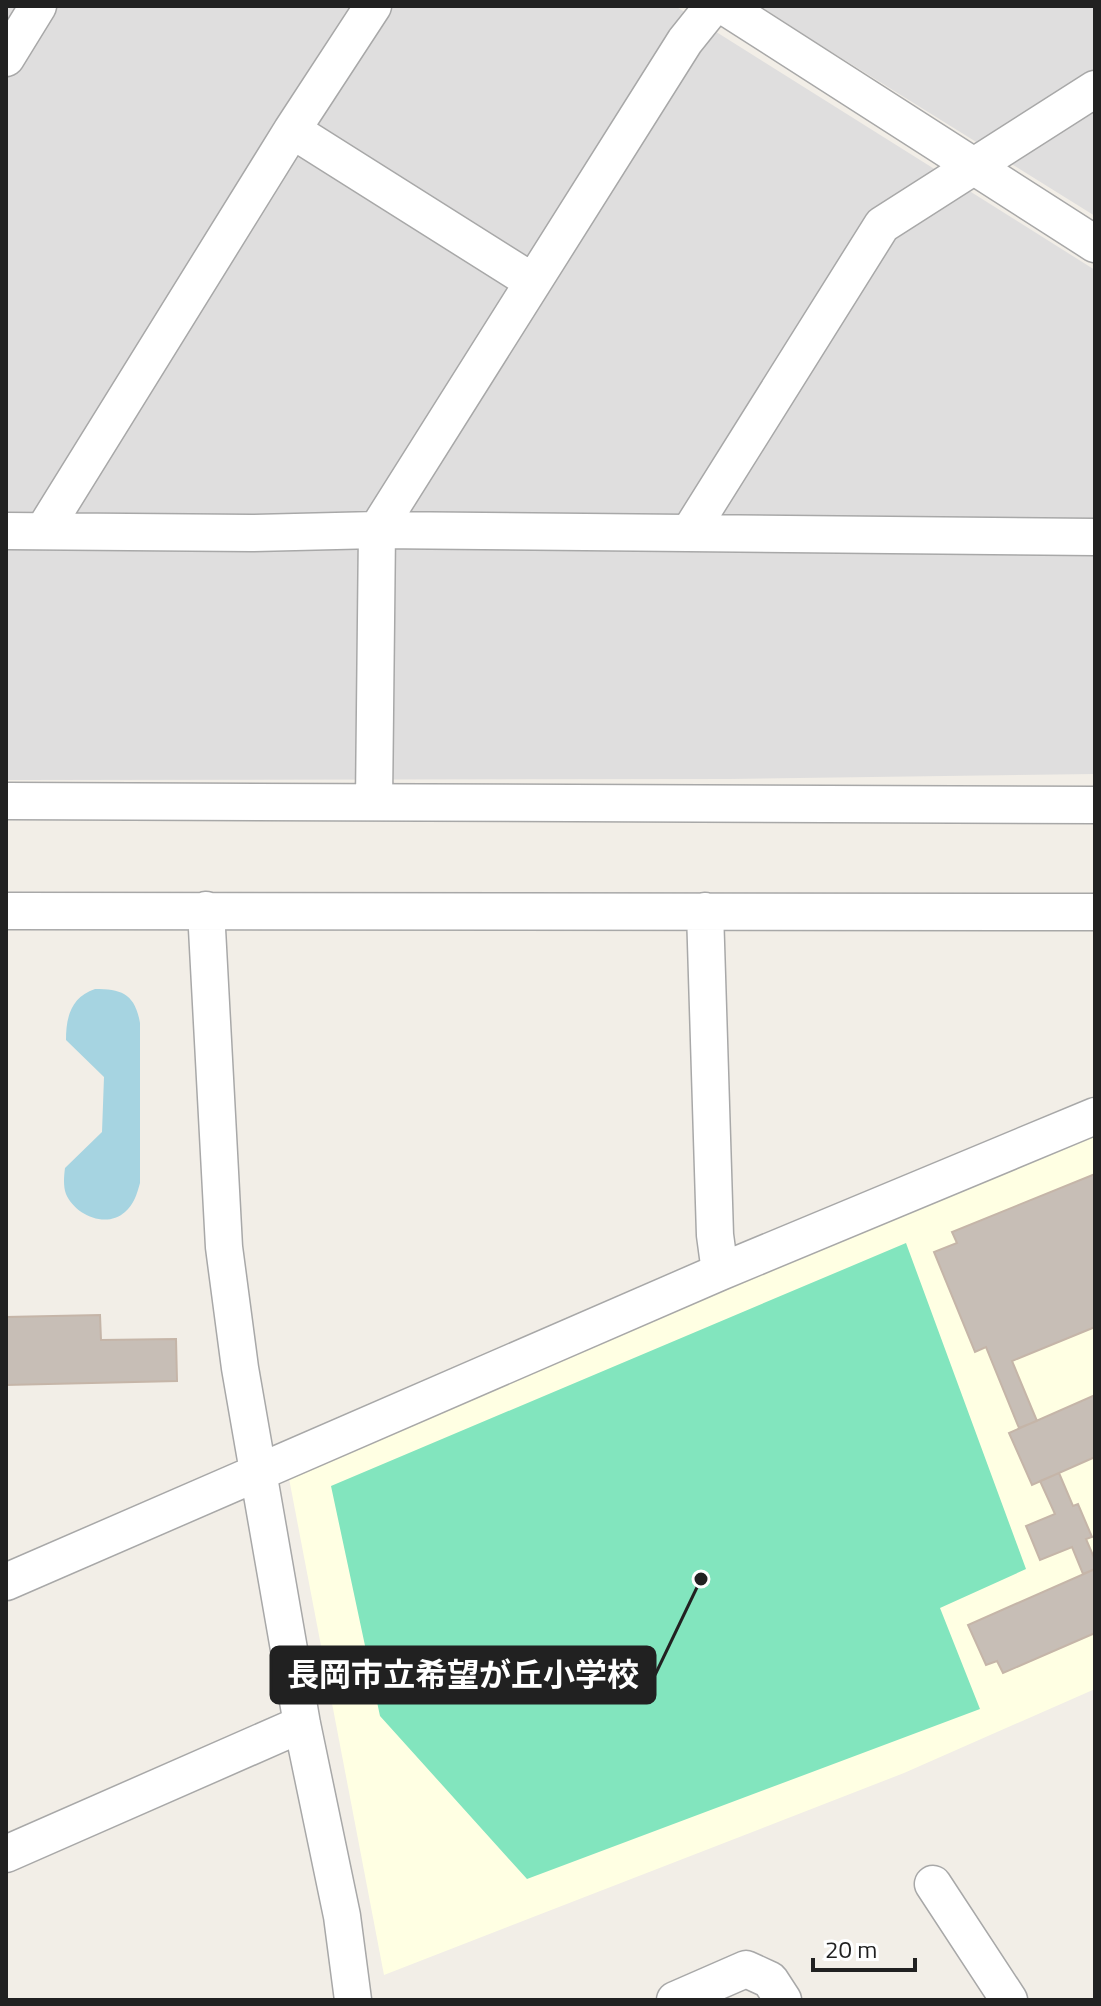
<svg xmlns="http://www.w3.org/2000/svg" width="1101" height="2006" font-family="'Titillium Web','Noto Sans JP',sans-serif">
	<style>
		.residential { fill: #dfdede }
		.education { fill: #ffffe3 }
		.pitch { fill: #82e5be }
		.water { fill: #a6d4e1 }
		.building { fill: #c7beb6; stroke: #c5b5a8; stroke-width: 2 }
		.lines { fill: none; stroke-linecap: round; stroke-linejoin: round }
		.minor-casing { stroke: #a8a8a8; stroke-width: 39 }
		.minor { stroke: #fff; stroke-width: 36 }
		.leader { fill: none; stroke: #212121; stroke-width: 3 }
		.callout-dot { fill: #212121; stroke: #fff; stroke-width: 3 }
		.callout { fill: #212121; stroke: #212121; stroke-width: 3 }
		.callout-label { font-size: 32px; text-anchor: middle; font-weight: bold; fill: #fff }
	</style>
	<rect width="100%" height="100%" fill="#f2eee7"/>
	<path class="residential" d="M6,6H675L1095,270V774L730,779L6,780Z
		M760,6H1095V216L814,41Z"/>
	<path class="education" d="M1095,1130V1689L904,1773L384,1975L287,1468Z"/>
	<path class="pitch" d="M906,1243L1026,1569L940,1608L980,1709L527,1879L380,1716L331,1486Z"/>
	<path class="water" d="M95,989C122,989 135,994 140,1023V1183C137,1194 134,1204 125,1212C106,1229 75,1215 66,1194C63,1186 64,1176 65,1168L102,1132L104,1077L66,1040C66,1017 71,997 95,989Z"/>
	<path class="building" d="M1095,1174V1327L1012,1361L1037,1421L1019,1428L986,1347L975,1352L934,1252L957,1243L952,1232Z
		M100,1315L101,1340L176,1339L177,1381L6,1385V1317Z
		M1095,1395V1457L1032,1485L1009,1433Z
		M1059,1473L1073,1506L1078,1504L1092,1537L1086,1539L1095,1560V1569L1083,1574L1072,1547L1040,1560L1026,1526L1055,1514L1040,1481Z
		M1095,1569V1633L1003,1673L997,1661L986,1665L968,1625Z"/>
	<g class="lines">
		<g class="minor-casing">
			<path id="minor" d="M724,6L1095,244
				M6,58L38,6
				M292,130L533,282
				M44,530L292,130L373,6
				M6,531L251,533L377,530L1095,537
				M689,533L882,225L1095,89
				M6,801L1095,805
				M374,802L377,530L685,41L713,6
				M206,910L224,1247L240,1368L302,1724L342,1916L353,2000
				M6,911L1095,912
				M705,911L715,1235L720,1272
				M6,1582L720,1272L1095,1116
				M6,1854L302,1724
				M933,1884L1009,2000
				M675,2000L746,1969L770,1980L783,2000"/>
		</g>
		<use href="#minor" class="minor"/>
	</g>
	<path class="leader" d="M701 1579L655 1675"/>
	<circle class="callout-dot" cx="701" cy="1579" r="8"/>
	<rect class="callout" x="271" y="1647" width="384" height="56" rx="8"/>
	<g class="callout-label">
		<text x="463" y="1686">長岡市立希望が丘小学校</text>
	</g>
	<rect width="1101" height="2006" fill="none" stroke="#212121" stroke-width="16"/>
	<path d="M813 1958v12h102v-12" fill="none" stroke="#212121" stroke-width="4"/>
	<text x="825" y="1958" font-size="24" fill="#212121" stroke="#ffffff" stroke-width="6" paint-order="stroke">20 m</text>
</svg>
